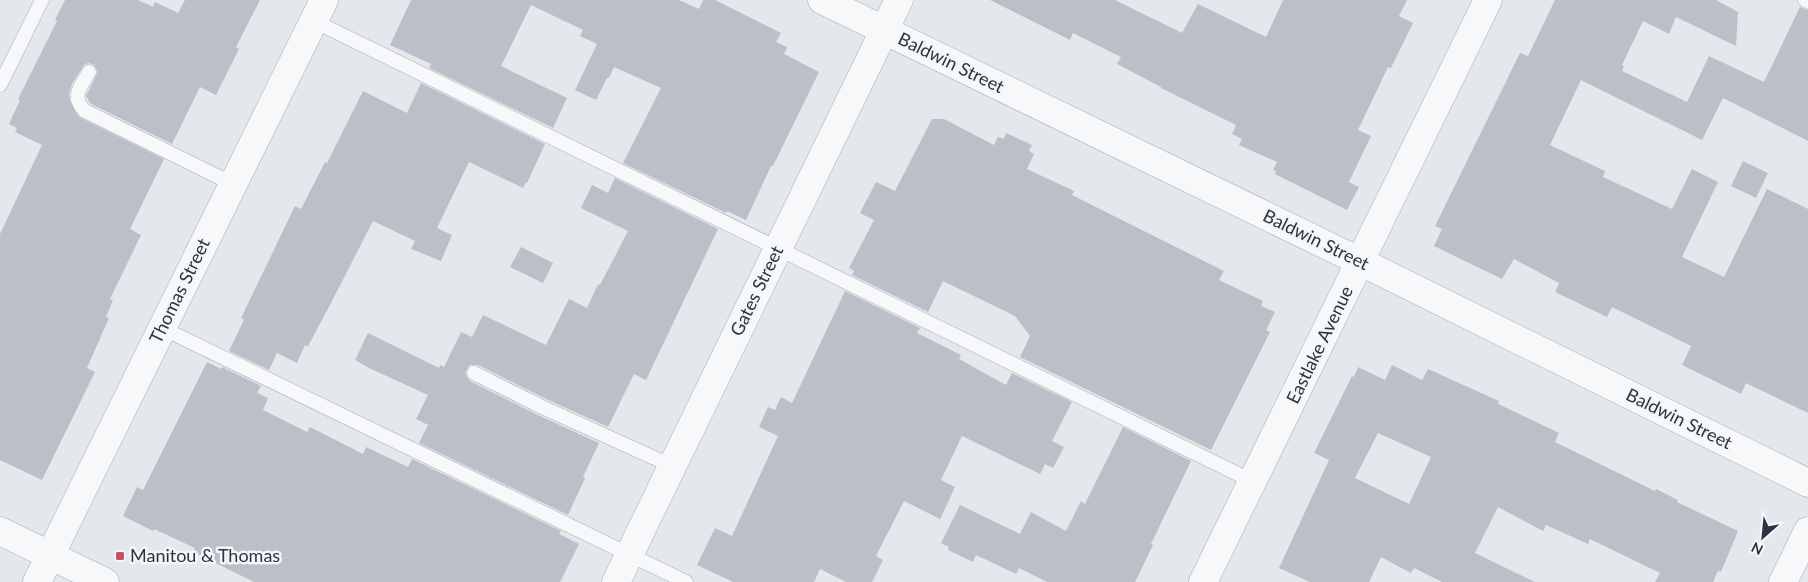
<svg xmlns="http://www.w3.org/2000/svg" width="1808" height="582" font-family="Lato,sans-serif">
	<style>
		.building { fill: #bbc0c8; fill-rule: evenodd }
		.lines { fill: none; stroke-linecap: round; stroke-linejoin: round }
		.service-casing { stroke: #a9aeb5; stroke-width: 15 }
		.minor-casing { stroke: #a9aeb5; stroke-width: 29 }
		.service { stroke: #f7f8f9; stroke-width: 14 }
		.minor { stroke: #f7f8f9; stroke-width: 28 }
		.poi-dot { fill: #c75262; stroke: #f4f6f8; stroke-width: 2 }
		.labels { text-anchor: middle; stroke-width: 5; stroke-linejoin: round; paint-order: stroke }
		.street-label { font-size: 18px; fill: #2c3443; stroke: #f4f6f8 }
		.poi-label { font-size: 18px; fill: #2c3443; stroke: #f4f6f8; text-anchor: start }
	</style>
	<rect width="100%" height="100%" fill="#e4e7eb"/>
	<path class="building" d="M65,0H138L153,7L155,2L178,13L185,0H260L236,47L239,49L216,95L200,87L172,144L91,104L86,96L98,72L94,65L88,63L84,65L72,84L69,94L70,102L79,117L164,159L130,229L141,235L110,299L113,300L106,317L109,318L87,368L95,372L42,480L0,460V234L42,145L15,132L17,128L9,124L20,100L18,99L57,21L55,20Z
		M411,0H679L699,9L703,0H715L781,33L776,42L787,47L784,54L819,72L773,166H771L746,220L727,211L726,213L623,163L661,88L614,67L609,78H607L596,100L575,90L597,44L580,36L583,30L531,5L501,66L567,98L553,128L429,68L431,64L390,45Z
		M990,0H1115L1182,33L1198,4L1266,37L1283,0H1407L1399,16L1413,23L1391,68L1388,67L1358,130L1371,136L1349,182L1359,187L1347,210L1275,174L1276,171L1273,170L1277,162L1239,145L1242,139L1232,134L1236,125L1161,88V87L1117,64L1121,57L1073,33L1070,40Z
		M1555,0H1716L1738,12L1736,46L1676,17L1669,34L1643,21L1622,65L1624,66L1622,71L1687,102L1709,56L1764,82L1800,7L1808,10V141L1723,98L1702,140L1581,80L1550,145L1605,171L1603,177L1672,209L1692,169L1718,182L1682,257L1724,277L1767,189L1808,209V413L1746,383L1741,394L1682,365L1691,346L1612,307L1607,317L1555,292L1559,283L1514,259L1502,279L1434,246L1442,229L1435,226L1520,53L1528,56Z
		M421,83L545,144L527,183L526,182L523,188L469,162L437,228L452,235L441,261L411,249L415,241L373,221L330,305L308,346L305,345L297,363L277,353L269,370L229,351L244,320L241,318L295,206L301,209L325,162L327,163L363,91L407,113Z
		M932,119H944L994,145L998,137L1004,139L1006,133L1032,145L1029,151L1034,154L1027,169L1074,191L1072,195L1224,271L1219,280L1263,301L1261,306L1275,312L1266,330L1270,332L1211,450L1020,357L1030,336L1015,316L943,281L928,312L852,275L854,271L849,268L874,220L860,213L876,182L895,191Z
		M1743,161L1768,173L1756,198L1731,186Z
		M615,178L718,229L646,380L634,374L608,427L546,399L478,365H470L465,373L470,381L538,415L599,443L583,477L585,478L568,515L419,443L428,425L416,419L428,395L369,368L355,360L368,333L439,368L440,365L444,367L461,332L472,337L483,315L546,345L569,299L587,308L598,284L600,285L628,231L581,208L592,185L608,193Z
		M521,247L553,263L543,283L510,267Z
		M845,291L920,328L917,333L961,355L959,359L1006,385L1012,373L1072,402L1052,441L1064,447L1053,468L1045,464L1040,474L962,436L941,480L955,487L940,519L904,501L876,556L883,560L872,582H846L820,569L814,582H733L697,565L715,528L732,536L778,436L759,427L768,407L775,410L781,397L792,403Z
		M207,362L221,369L222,367L261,386L257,393L268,398L263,410L307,432L310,427L363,454L366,447L408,467L412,459L561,531L559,534L579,544L560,582H254L193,552L195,548L154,529L153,531L123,516L137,487L143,490Z
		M1392,365L1422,380L1428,369L1479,392L1499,401L1498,404L1559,433L1555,442L1655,491L1656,489L1678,500L1677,502L1738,531L1721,572L1718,571L1713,582H1655L1660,573L1590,539L1588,544L1546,525L1543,531L1498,507L1475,553L1535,582H1442L1414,568L1411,573L1381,557L1369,582H1310L1279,568L1329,460L1314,453L1352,376L1354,377L1358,367L1385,380ZM1378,433L1431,457L1409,504L1355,478Z
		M1123,427L1191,461L1151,544L1153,545L1135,582H1047L1019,568L1016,574L976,555L973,562L948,550L949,547L941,543L960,505L1020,534L1031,512L1066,531L1081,501L1085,504Z"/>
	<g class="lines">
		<g class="service-casing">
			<path id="service" d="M1805,0L1808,1
				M314,21L1252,481
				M89,72C81,87 70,96 85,111L233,184
				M0,85L42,0
				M162,328L686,582
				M474,373L542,407L672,466"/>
		</g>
		<g class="minor-casing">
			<path id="minor" d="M822,0L1361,262L1808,483
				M0,531L105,582
				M37,582L324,0
				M616,582L899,0
				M1203,582L1488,0
				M1783,582L1808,531"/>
		</g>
		<use href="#service" class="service"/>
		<use href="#minor" class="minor"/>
	</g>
	<rect class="poi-dot" x="115" y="551" width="10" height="10" rx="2.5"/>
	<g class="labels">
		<g class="street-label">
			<text transform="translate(951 63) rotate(26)" y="6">Baldwin Street</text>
			<text transform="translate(1316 240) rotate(26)" y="6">Baldwin Street</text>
			<text transform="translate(180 291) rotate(-64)" y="6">Thomas Street</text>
			<text transform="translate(757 291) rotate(-64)" y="6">Gates Street</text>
			<text transform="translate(1320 345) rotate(-64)" y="6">Eastlake Avenue</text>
			<text transform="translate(1679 419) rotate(26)" y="6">Baldwin Street</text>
		</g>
		<g class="poi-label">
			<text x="130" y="562">Manitou &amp; Thomas</text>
		</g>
	</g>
	<g transform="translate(1763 537) rotate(207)" stroke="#f4f6f8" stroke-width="4" paint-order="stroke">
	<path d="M0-4L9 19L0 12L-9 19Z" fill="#2c3443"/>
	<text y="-8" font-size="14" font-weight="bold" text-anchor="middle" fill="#2c3443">N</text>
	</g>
</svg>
